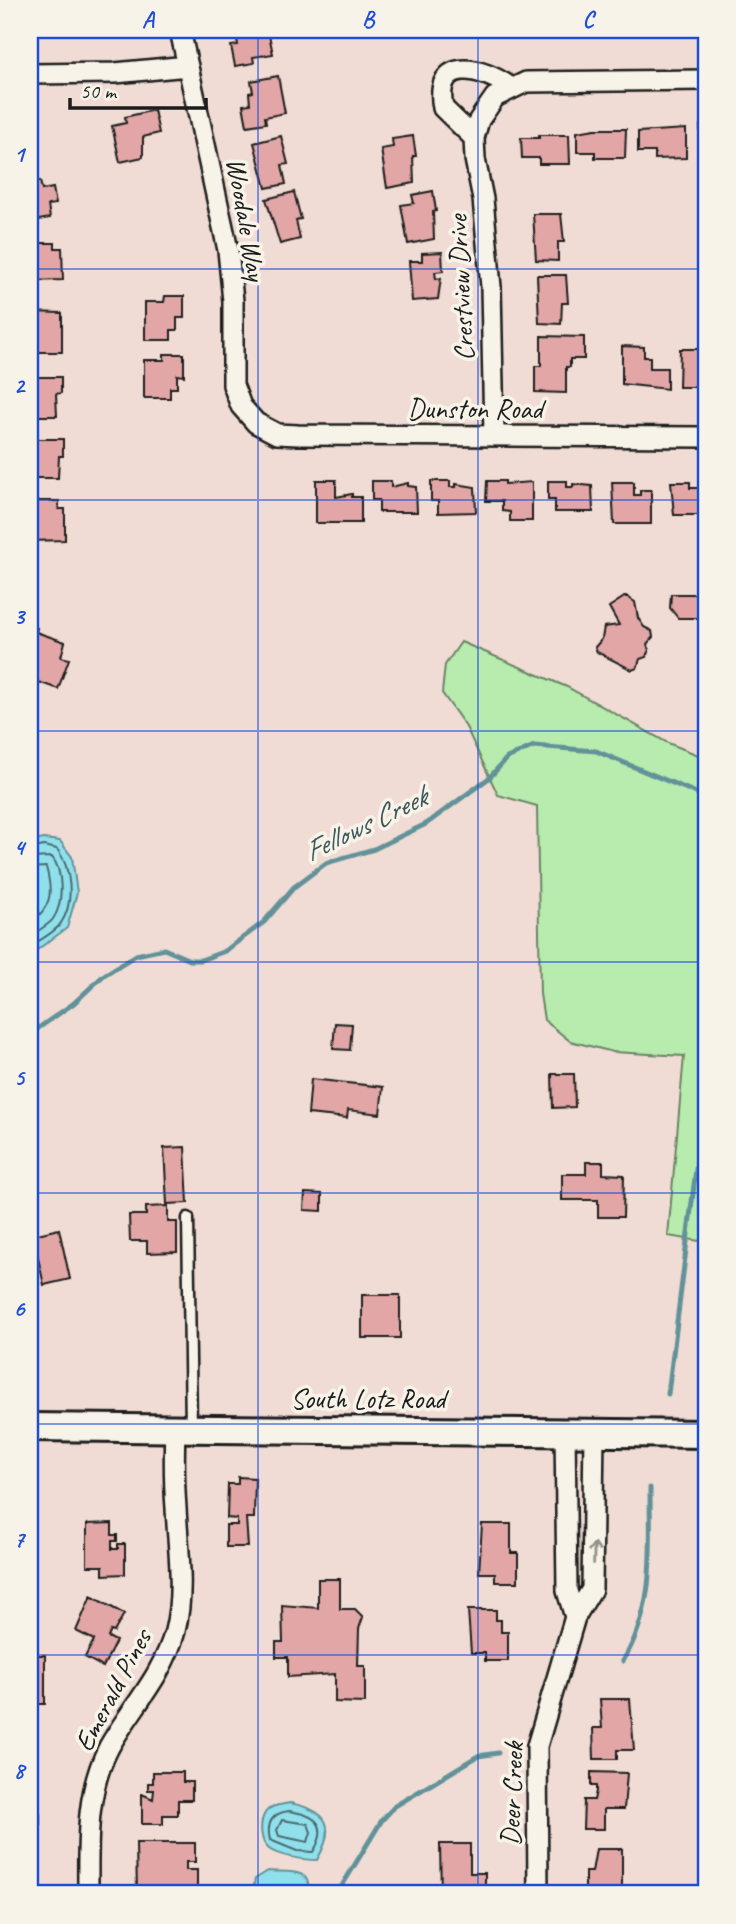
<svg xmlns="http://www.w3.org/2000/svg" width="736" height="1924" font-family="Caveat,sans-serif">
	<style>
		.green { fill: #b7ecae; stroke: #6a8465; stroke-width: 2 }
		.water { fill: #90e0ec; stroke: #629299; stroke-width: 2 }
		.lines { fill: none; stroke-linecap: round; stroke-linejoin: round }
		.shore { stroke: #4a6a6f; stroke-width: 2 }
		.stream { stroke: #629299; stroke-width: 5 }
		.building { fill: #e1a6a5; stroke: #1c1c1c; stroke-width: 2 }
		.lane-casing { stroke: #1c1c1c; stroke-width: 15 }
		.street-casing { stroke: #1c1c1c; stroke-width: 24 }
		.secondary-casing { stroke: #1c1c1c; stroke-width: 32 }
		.lane { stroke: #f7f3e8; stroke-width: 10 }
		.street { stroke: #f7f3e8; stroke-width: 19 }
		.secondary { stroke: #f7f3e8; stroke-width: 26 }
		.oneway { stroke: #94928c }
		.grid { fill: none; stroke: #1d4ed8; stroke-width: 2; stroke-opacity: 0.55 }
		.labels { text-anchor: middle; stroke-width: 7; stroke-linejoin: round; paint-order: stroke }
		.street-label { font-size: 28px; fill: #1c1c1c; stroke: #f7f3e8 }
		.water-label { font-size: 30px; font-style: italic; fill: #3f575a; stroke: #f7f3e8 }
		.neatline { fill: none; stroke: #1d4ed8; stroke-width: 2.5 }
		.grid-label { font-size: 23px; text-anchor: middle; font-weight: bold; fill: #1d4ed8 }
	</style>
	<rect width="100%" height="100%" fill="#f0dcd4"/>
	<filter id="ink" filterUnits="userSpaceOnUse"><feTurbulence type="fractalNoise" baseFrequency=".0143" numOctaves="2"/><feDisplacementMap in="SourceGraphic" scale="14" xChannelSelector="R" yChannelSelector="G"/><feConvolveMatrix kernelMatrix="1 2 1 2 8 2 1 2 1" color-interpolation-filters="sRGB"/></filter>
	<g filter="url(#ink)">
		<path class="green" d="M461,642L567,687L668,743L706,758V1242L668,1236L684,1056L613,1052L570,1041L544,1020L540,994L537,806L498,795L466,727L442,693L445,665Z"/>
		<path class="water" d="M44,839L60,841L72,857L77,893L67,928L30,955V842Z
			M290,1803C328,1811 337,1825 317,1860C305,1860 278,1856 269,1849C260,1842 259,1823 265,1813C270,1805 281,1805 290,1803Z
			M268,1871C286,1873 313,1866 308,1894H252L255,1879Z"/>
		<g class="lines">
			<path class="shore" d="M30,849L44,846L57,849C71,867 75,902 61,923C56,932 39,940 30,947
				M30,858L52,857C63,871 64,903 53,919C49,925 37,931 30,936
				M30,868L46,867C53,893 52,907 30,923
				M289,1811C316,1815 330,1825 313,1852L297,1851L270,1840C266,1823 272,1813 289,1811Z
				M282,1820L308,1824L311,1832L308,1842L279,1836L277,1830Z"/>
			<path class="stream" d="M30,1034L74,1003L104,975L136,955L164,949L190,960H201L225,951L264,922L294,887L326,863L374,849L426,824L489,778L507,758L534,746L596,751L706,797
				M668,1394L706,1089
				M623,1661C656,1606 650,1550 650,1488
				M337,1894L382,1820L395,1806L478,1756L498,1753"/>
		</g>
		<path class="building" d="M241,30H268L273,54L253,57L254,63L235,66L231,46L238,45L236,33Z
			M532,30H551V34H532Z
			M592,30H611V34H592Z
			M650,30H670V34H650Z
			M278,76L285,113L265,117L266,123L247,126L243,105L250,104L249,93L253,92L251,81Z
			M154,110L159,133L143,137V157L120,162L112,126L126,123L125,117Z
			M700,125H706V166H702Z
			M595,129H626L625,158H595V152H577V132Z
			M686,129V158L655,159V152H638V132Z
			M539,135H569L570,164H539V158H522L521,138H539Z
			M281,136L288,164L282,165L286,184L266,188L254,143Z
			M413,136L416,156H413L414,183L387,188L381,149L393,147L392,139Z
			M40,181L42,190L53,188L56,204L48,205L50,218L33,221L34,225H30V183Z
			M433,191L436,211L433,212L434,239L408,244L401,205L414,203L412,195Z
			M294,192L301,219L296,220L300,239L280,244L266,199Z
			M533,214H561L564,242H558V261L536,260Z
			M32,243H55V248H62L63,280L30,281Z
			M442,252L443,271L435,272L436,279L441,278L438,299L412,301L409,261H422V253Z
			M537,275H566L568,303H562L561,324L539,323Z
			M165,296H184V318H177V330H171V340H145V302H164Z
			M30,312L62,313V352H36V331H30Z
			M541,336L584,337V359H570V367H566V393L535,392V366H541Z
			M622,346L644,347V357H650V368H667V389L622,384Z
			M680,349H701V360H706V391L705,387H679Z
			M164,354H184V376L177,375V388H170V398H144V360H164Z
			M30,377H61V393L56,394L57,416H30Z
			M30,439H63V456H59L58,478H32Z
			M316,480H336V497L352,494V497H361V523H316Z
			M372,481H391V487L408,483V486L416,487L417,512H379V500H372Z
			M431,481H450V487H456V484L475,487L476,512L438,513V501H431Z
			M487,481H505V484L532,482V521H510V512L502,511V501H486Z
			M548,481H567V487H573V484L592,486L593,512H555V500H548Z
			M612,482H634V495H640V490H651V524H614Z
			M671,482H690V488H701L702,491H706V515H674Z
			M35,501H59V509H65V540L30,541L31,509H35Z
			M671,594H706V618H678L670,608Z
			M626,596L635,602L638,618L644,627L652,631L653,637L647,644L649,650L646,657L640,659L637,668L632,670L597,652L595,647L602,639L604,627L619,625L609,607Z
			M30,626L37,628L36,632L65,642L61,657L69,659L58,689L30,679Z
			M335,1023L352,1024L350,1050L333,1049Z
			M552,1074H574L575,1107L553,1108Z
			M311,1079L383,1087L380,1114L348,1110L347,1118L308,1114Z
			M185,1147L188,1203L167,1204L164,1148Z
			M586,1162H603V1174L624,1175L623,1217H598V1200H562V1174H586Z
			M305,1193L322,1194V1211L304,1210Z
			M168,1206V1222H177V1252L147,1253V1241H130L129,1215H146V1207Z
			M59,1229L70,1279L44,1285L33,1235Z
			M362,1295H400V1338H362Z
			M238,1477L255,1478L254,1518H246L248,1547H226V1525H237V1519L227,1518L228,1484H238Z
			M112,1523V1535H117V1541H112V1549H118V1544H125V1574L103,1575V1566H87V1524Z
			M482,1524H511V1553H518V1582H495V1573H479Z
			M318,1579H340V1609H355L363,1617L359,1629L358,1666H365V1703L335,1702V1674L288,1677V1657H276V1642H283L282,1605L318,1608Z
			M91,1596L124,1614L114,1632L111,1631L108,1637L116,1641L103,1667L85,1657L94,1640L76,1631Z
			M468,1610H496V1620H501V1632H508V1661H485V1653H471Z
			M30,1655H45V1704H30Z
			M600,1699H630L634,1750H617V1759H594L593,1728H602Z
			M153,1772H183V1782H192V1800H178V1815H163V1824H142V1794L153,1799L154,1790H148V1783H153Z
			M591,1772L627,1773L624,1809H604V1829H583L584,1800H594L596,1791V1786H591Z
			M30,1813H40V1844H30Z
			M136,1843H195V1862H186V1870H197V1894H137Z
			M440,1844H470V1873H485V1894H441Z
			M596,1849H622V1891L585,1894V1872H592Z"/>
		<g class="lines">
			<g class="lane-casing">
				<path id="lane" d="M188,1218L191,1428"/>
			</g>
			<g class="street-casing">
				<path id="street" d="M180,30L228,250L233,301V385L241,406L256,423L277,434L298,435L706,437
					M30,74L115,73L188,66
					M474,138L443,108C433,55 482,67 510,87
					M494,436L491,287L483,199L475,159L474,138L479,120L495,97L526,82L706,80
					M565,1431L567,1591L575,1617
					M88,1894C88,1844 85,1793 109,1747C131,1708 163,1676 175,1631C185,1590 178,1550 176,1508C174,1482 174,1455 175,1428
					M538,1894L537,1746L575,1617L592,1589L594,1431"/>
			</g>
			<g class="secondary-casing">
				<path id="secondary" d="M30,1427L706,1434"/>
			</g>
			<use href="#lane" class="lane"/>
			<use href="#street" class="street"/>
			<use href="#secondary" class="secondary"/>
		</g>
		<defs><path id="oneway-shaft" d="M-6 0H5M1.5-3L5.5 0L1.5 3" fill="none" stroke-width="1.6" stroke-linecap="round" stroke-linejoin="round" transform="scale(1.75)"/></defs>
		<use class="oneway" href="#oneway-shaft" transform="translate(594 1553) rotate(-88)"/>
	</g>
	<path class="grid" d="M258,30V1894M478,30V1894M30,269H706M30,500H706M30,731H706M30,962H706M30,1193H706M30,1424H706M30,1655H706"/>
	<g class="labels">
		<g class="street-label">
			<text transform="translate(247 219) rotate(80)" y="10">Woodale Way</text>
			<text transform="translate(460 288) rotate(-93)" y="10">Crestview Drive</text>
			<text x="475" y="418">Dunston Road</text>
			<text x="368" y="1408">South Lotz Road</text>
			<text transform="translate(112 1690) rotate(-62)" y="10">Emerald Pines</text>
			<text transform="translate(511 1794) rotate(-88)" y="10">Deer Creek</text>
		</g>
		<g class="water-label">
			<text transform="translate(365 824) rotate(-26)" y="10">Fellows Creek</text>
		</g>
	</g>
	<rect width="736" height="1924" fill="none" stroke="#f7f3e8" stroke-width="77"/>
	<path d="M70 98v10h136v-10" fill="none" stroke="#1c1c1c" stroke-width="3.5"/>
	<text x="80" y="98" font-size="21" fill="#1c1c1c" stroke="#f7f3e8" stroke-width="5" paint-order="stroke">50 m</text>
	<rect x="38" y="38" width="660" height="1847" class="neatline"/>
	<g class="grid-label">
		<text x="148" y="27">A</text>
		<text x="368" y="27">B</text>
		<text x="588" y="27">C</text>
		<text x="19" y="162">1</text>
		<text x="19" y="393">2</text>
		<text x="19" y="624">3</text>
		<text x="19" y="855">4</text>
		<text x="19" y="1085">5</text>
		<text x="19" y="1316">6</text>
		<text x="19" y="1547">7</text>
		<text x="19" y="1778">8</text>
	</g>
</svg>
